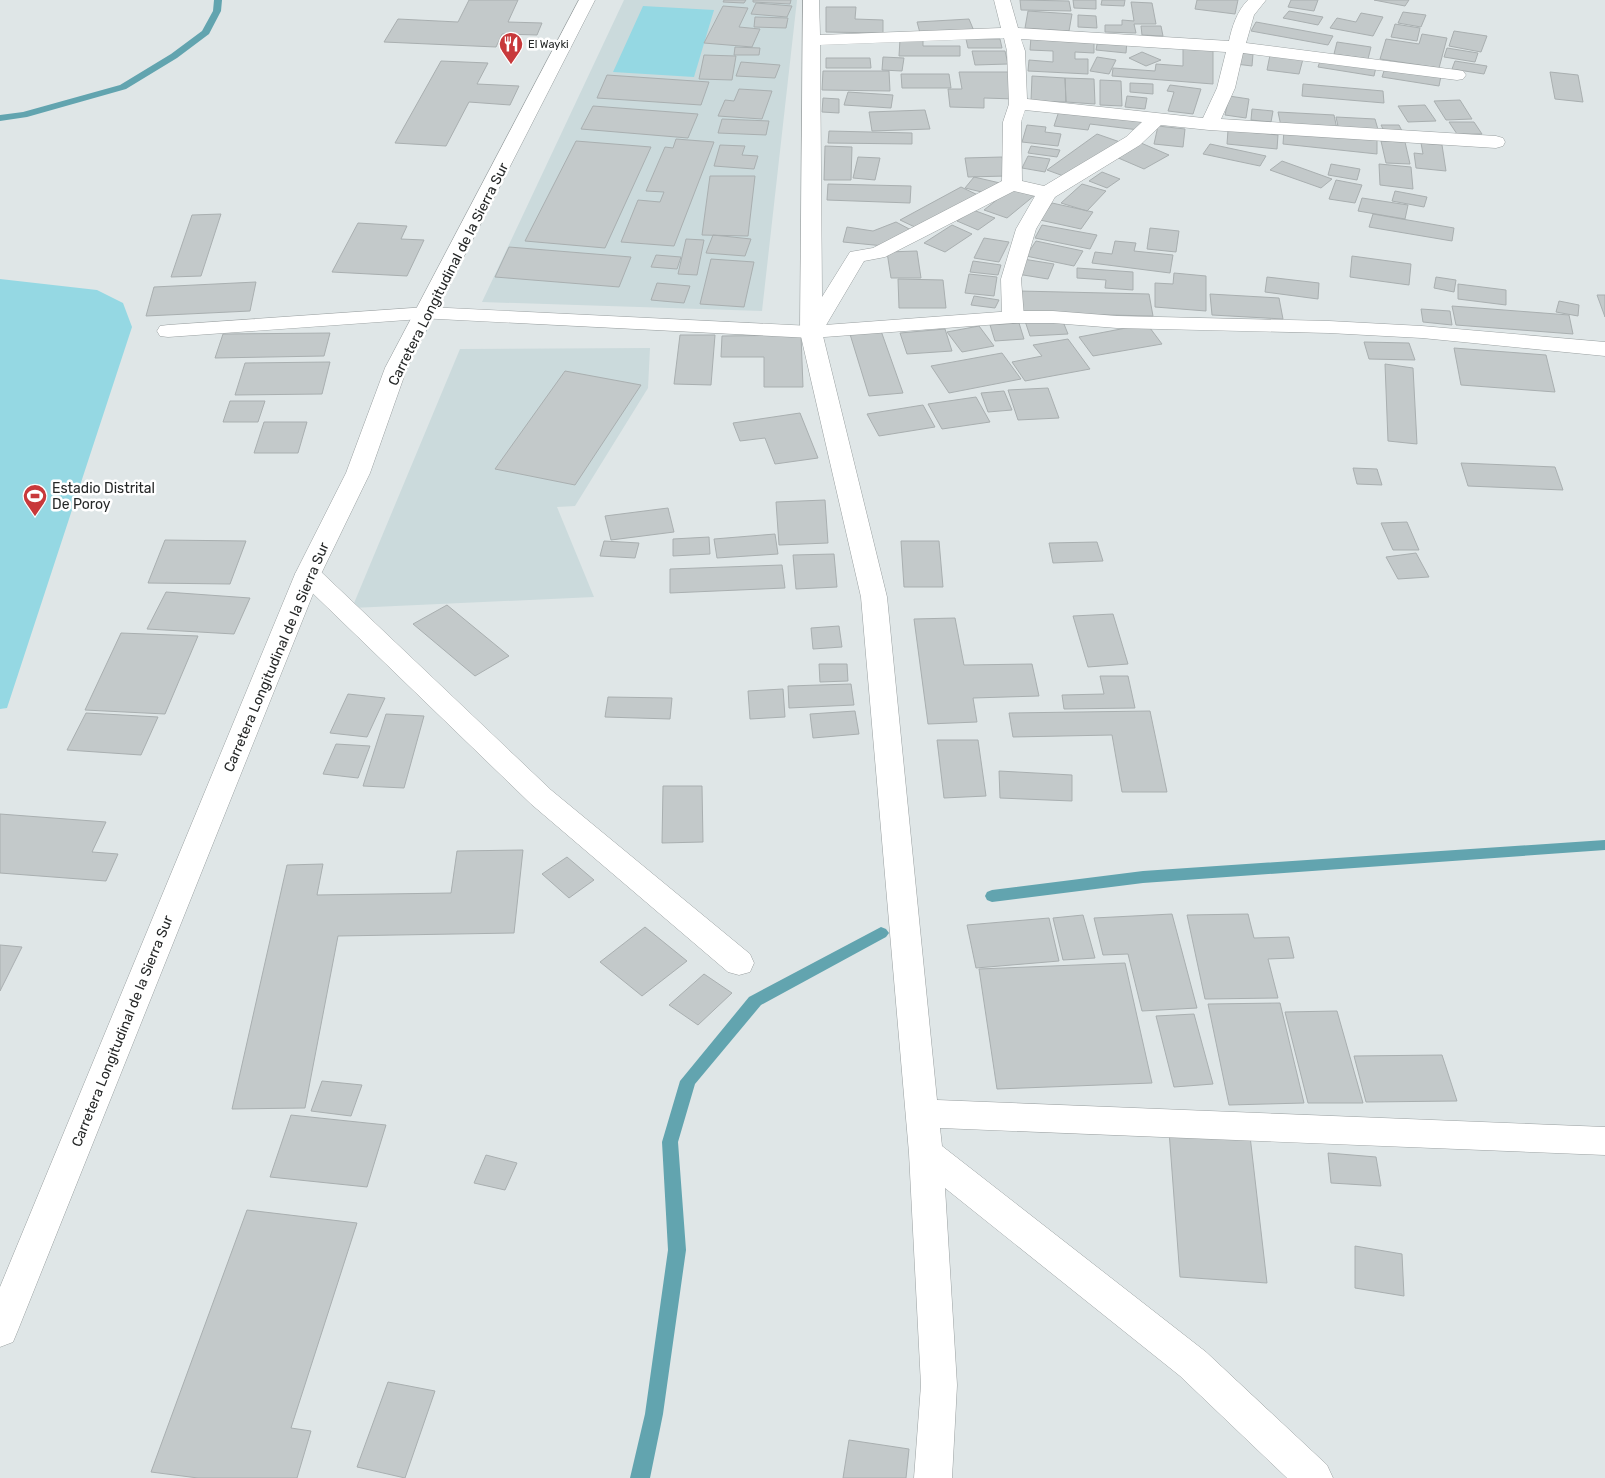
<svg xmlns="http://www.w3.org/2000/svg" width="1605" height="1478" font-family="Rubik,sans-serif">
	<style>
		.built { fill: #cbdadc }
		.green { fill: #95d8e3 }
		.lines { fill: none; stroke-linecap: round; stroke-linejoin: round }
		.stream { fill: #62a4af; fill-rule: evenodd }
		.building { fill: #c3c9ca; stroke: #a9afb0 }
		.street-casing { stroke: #9aa0a1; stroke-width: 1 }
		.secondary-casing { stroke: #9aa0a1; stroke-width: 1 }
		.highway-casing { stroke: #9aa0a1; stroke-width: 1 }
		.street { fill: #fff; fill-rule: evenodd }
		.secondary { fill: #fff; fill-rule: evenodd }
		.highway { fill: #fff; fill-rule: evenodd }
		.labels { text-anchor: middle; stroke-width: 5; stroke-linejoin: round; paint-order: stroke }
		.far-poi-label { font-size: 11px; fill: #252727; stroke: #fff; text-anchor: start }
		.street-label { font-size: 14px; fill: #252727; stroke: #fff }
		.poi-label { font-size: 14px; fill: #252727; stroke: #fff; text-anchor: start }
	</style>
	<rect width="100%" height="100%" fill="#dfe6e7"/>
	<path class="built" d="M624,0H797L762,311L482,302Z
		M650,348L648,388L575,506L557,507L594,597L352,608L460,349Z"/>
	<path class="green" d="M643,6L714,10L694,77L613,72Z
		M0,279L97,290L123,303L132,327L7,708L0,709Z"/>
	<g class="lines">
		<path class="stream" d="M214,0H222L221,11L209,34L177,58L126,89L27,117L0,121V115L23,112L120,85L171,54L202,31L213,11Z
			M1605,840V850L1143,883L992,902L987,900L985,896L987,892L992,890L1143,871Z
			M881,927L886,929L889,933L886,937L761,1005L695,1084L678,1142L686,1250L663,1414L650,1478H630L645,1414L668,1250L662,1142L680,1081L749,997Z"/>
	</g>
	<path class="building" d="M469,0H518L508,22L542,23L537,35L502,34L496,47L384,42L398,19L458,22Z
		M724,0H746L744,3L723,2Z
		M753,0H791L790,4L753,2Z
		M1020,0L1069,1L1071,11L1021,10Z
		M1073,0H1096V9L1074,8Z
		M1102,0H1125L1124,6L1101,5Z
		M1197,0H1238L1235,14L1195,9Z
		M1291,0H1318L1314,11L1288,7Z
		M1374,0H1409L1405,6Z
		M1131,2L1152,3L1156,24H1134L1136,33L1105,32V25H1122V20L1134,21Z
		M756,3L792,6L787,17L751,14Z
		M723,6L748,8L739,27L760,29L752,47L704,43Z
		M826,7H856L855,19L883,20V33L826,32Z
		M1028,11L1072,14L1069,31L1025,28Z
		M1289,11L1323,17L1318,25L1283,18Z
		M1403,12L1426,15L1421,27L1398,23Z
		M1361,13L1383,17L1373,36L1330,28L1337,18L1356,22Z
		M1078,15L1096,16L1097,28L1078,27Z
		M755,17L788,18L786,28L754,27Z
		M969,19L974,31L920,33L917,22Z
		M1256,22L1333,36L1328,45L1251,31Z
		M1395,24L1420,28L1417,41L1391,37Z
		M1141,26H1161L1163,36L1142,35Z
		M1454,31L1487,36L1481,52L1449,46Z
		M1422,34L1447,38L1439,68L1380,59L1386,39L1419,44Z
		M1031,37L1094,40V53L1075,52V59H1088V74L1028,71L1029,60L1053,62V51L1030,50Z
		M900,39L923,40V46H960V56H899Z
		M966,39H1000L1002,48H968Z
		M1098,39L1127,41L1126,53L1096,50Z
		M1337,42L1371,47L1368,59L1334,54Z
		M1183,46L1213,48V84L1112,76L1113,68L1155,71L1156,64L1183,66Z
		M735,47L760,48L759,55H734Z
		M1447,48L1478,53L1475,62L1444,57Z
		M972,51H1005L1008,64L975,65Z
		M1142,52L1161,60L1146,66L1129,58Z
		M1238,53L1253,54L1252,66L1236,64Z
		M704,55L736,56L732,80L699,79Z
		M1270,55L1303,59L1299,74L1267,70Z
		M883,57L904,58L902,71L882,70Z
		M1097,57L1116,60L1109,74L1090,71Z
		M826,58H870L871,68H826Z
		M1321,58L1376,67L1374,76L1318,67Z
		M441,61L488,63L477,84L519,86L510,105L469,102L446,146L395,143Z
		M1455,61L1487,66L1484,74L1452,69Z
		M741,62L780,65L775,78L736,76Z
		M1385,68L1441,76L1439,86L1382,77Z
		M823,71H889L890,91L822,90Z
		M959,72H1011L1015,99L984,98V108L950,107L948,89H962Z
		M1550,72L1578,75L1583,102L1555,99Z
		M901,74H949L951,88H902Z
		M607,75L709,82L701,105L597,98Z
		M1032,76L1065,78L1066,102L1031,101Z
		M1065,78L1094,79L1095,104L1066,102Z
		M1100,80L1121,81L1122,106L1100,105Z
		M1130,83L1153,84V94L1130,92Z
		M1303,84L1383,91L1384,103L1302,96Z
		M1170,85L1201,89L1193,114L1168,111L1174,92L1167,91Z
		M739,89L772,91L762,119L718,116L725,100L734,101Z
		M848,92L893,95L891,108L844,105Z
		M1127,96L1147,98L1145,109L1125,107Z
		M1229,96L1249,99L1246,118L1225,115Z
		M823,98L839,99V113L822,112Z
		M1460,100L1472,119L1446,120L1434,101Z
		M1425,105L1436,121L1408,122L1398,106Z
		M593,106L698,114L688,138L581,129Z
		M1252,109L1273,111L1271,122L1251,120Z
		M925,110L930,129L872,131L869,112Z
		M1059,111L1142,122L1139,130L1090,124L1088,130L1054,126Z
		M1278,112L1334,115L1337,129L1281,126Z
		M1336,117L1375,119L1379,133L1339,131Z
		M722,119L769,121L766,135L718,133Z
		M1449,122H1474L1482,134H1457Z
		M1027,125L1046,127L1045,132L1061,134L1058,146L1022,142Z
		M1381,125H1399L1404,135H1386Z
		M1158,126L1185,129L1183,147L1154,144Z
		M1228,130L1278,135L1277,149L1227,144Z
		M1284,130L1377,140V154L1283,144Z
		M829,131L912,133V144L828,143Z
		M1097,134L1120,142L1069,178L1047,170Z
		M676,139L714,142L674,246L621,242L638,200L660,202L664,192L646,191L665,147L673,148Z
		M576,141L651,147L605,248L525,241Z
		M1381,141L1405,142L1410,164L1386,163Z
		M1141,143L1169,155L1144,169L1116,157Z
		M1421,143L1442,145L1446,171L1416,168L1414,153L1423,154Z
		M1210,144L1266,156L1260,166L1203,154Z
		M720,145L745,146L742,155L758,156L754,169L714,166Z
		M825,146L852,147L851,180H824Z
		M1031,146L1060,150L1057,157L1028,153Z
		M1028,156L1050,159L1045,172L1022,168Z
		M858,157L880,158L875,180L853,178Z
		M1002,157L1006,176L968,177L965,158Z
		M1282,161L1332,179L1321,188L1270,170Z
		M1331,164L1360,169L1357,180L1328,175Z
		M1379,164L1411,167L1413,189L1380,185Z
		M1102,172L1120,179L1107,188L1089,181Z
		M710,176H755L748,236L702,235Z
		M974,177L1000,183L990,194L965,188Z
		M1336,180L1362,185L1355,203L1329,199Z
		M828,184L911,186L910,203L827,200Z
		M1082,184L1106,191L1087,211L1061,203Z
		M961,187L980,196L919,229L900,220Z
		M1013,187L1035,195L1007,218L984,210Z
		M1395,191L1427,197L1424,207L1392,201Z
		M1362,198L1408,205L1405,219L1358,211Z
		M1052,203L1093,212L1081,229L1040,220Z
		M973,210L995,218L978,230L957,221Z
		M221,214L201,276L171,277L192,215Z
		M1373,214L1454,228L1452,241L1369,227Z
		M896,222L913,231L884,246L843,242L847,227L873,231Z
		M358,223L407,226L401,239L424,240L407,276L332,272Z
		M952,225L972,234L945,252L924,243Z
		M1042,225L1097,235L1090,249L1035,238Z
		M1150,228L1179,231L1176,252L1147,249Z
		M713,235L751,239L745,256L706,253Z
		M984,238L1009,242L999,262L974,258Z
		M686,239L704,240L697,275L678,274Z
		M1036,241L1083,251L1074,266L1026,256Z
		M1115,241L1136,243L1134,251L1173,255L1170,273L1092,263L1095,252L1112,254Z
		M509,247L631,257L619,287L495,277Z
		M917,251L921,278H891L887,252Z
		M656,255L681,257L677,269L651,267Z
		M1352,256L1411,264L1409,285L1350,277Z
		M711,259L754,262L744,307L700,304Z
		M1023,259L1054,264L1048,279L1017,274Z
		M973,261L1001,265L998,275L970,272Z
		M1077,268L1133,272V290L1105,288L1106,280L1077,278Z
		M1174,273L1206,276V311L1155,307V283L1173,284Z
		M969,274L997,277L994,296L965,293Z
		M1267,277L1319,283L1318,299L1265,292Z
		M1436,277L1456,280L1454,292L1434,288Z
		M898,279L943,280L946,308H899Z
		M256,282L250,311L146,316L154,287Z
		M657,283L690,286L684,303L651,300Z
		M1458,284L1506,290V305L1458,299Z
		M1019,291L1149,294L1153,316L1020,313Z
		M1210,294L1279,298L1283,319L1212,315Z
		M1597,295H1605V317Z
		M974,296L999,300L995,308L971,305Z
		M1559,301L1579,305L1578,316L1556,312Z
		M1452,306L1569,315L1573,334L1456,325Z
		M1421,309L1450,311L1452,325L1423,322Z
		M1062,319L1068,334L1030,336L1025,321Z
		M1019,323L1024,339L995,341L990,325Z
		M1147,324L1162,344L1093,356L1079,337Z
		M979,326L994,346L962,352L947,332Z
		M880,328L903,393L869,396L849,331Z
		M945,329L952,351L907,354L900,333Z
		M330,333L324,356L215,358L223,334Z
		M680,335H715L711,385L674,384Z
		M801,335L803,387H764V357H721L722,336Z
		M1068,339L1090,369L1025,381L1012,362L1042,356L1033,345Z
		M1364,342L1409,343L1415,360L1369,359Z
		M1454,348L1546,355L1555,392L1461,385Z
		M1002,353L1021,379L949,393L931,366Z
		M330,362L322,394L235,395L245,363Z
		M1385,364L1413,368L1417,444L1388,441Z
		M565,371L641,385L575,485L495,469Z
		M1048,388L1059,418L1018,420L1008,390Z
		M1004,391L1012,410L988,412L981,393Z
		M976,397L990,422L942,429L928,404Z
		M230,401H265L258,422H223Z
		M923,405L935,427L879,436L867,414Z
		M800,413L818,458L775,464L765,438L740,441L733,423Z
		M264,422H307L298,453H254Z
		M1461,463L1555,467L1563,490L1468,486Z
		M1353,468L1377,469L1382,485L1357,484Z
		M825,500L828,543L779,545L776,502Z
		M668,508L674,532L611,540L605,516Z
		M1407,522L1419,550H1393L1381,523Z
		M775,534L778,554L717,558L714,539Z
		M709,537L710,554L673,556V539Z
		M165,540L246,541L230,584L148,583Z
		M604,541L639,543L635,558L600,556Z
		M901,541H939L943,587H904Z
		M1097,542L1103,561L1053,563L1049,543Z
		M1416,553L1429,577L1398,579L1386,557Z
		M834,554L837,587L796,589L793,555Z
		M782,565L785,588L670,593V569Z
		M166,592L250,598L234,634L147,629Z
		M447,605L509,656L475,676L413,624Z
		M1113,614L1128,664L1088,667L1073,616Z
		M955,618L964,665L1032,664L1039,696L973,698L977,722L928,724L914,619Z
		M839,626L842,647L813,649L811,628Z
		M121,633L198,636L165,714L85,710Z
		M819,664H847L848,681L820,682Z
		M1100,676H1128L1135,708L1064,709L1062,695L1104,694Z
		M851,684L854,705L789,708L788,686Z
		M783,689L785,717L750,719L748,691Z
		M348,694L385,698L367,737L330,733Z
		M608,697L672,698L670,719L605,717Z
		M855,711L859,734L813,738L810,714Z
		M1150,711L1167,792H1122L1112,735L1013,737L1009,713Z
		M86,713L158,717L141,755L67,750Z
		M386,714L424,716L404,788L363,786Z
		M937,740H978L986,796L944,798Z
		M336,744L370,746L358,778L323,774Z
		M999,771L1072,775V801L1000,798Z
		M663,786H702L703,842L662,843Z
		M0,814L106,822L92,852L118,854L106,881L0,873Z
		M523,850L514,933L338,936L305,1108L232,1109L287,865L323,864L317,895L451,893L457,851Z
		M567,857L594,880L569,898L542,874Z
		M1172,914L1197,1008L1142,1011L1128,954L1103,955L1094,918Z
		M1248,914L1254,938L1289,937L1294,958L1268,959L1278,998L1205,999L1187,915Z
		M1083,915L1095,958L1063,960L1053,918Z
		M1049,918L1059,961L976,968L967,925Z
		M645,927L687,961L642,996L600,962Z
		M0,945L22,947L0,991Z
		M1125,963L1152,1083L997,1089L979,969Z
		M704,974L732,993L698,1025L669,1005Z
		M1280,1003L1304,1103L1229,1105L1208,1004Z
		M1337,1011L1363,1103H1308L1285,1012Z
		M1194,1014L1213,1084L1174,1087L1156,1016Z
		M1442,1055L1457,1101L1366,1102L1354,1056Z
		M322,1081L362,1085L351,1116L311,1111Z
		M291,1115L386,1125L367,1187L270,1177Z
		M1169,1131L1250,1136L1267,1283L1180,1277Z
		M1328,1153L1376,1157L1381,1186L1331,1183Z
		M486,1155L517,1163L505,1190L474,1183Z
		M247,1210L357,1223L291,1428L311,1431L297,1478H198L151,1472Z
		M1355,1246L1402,1254L1404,1296L1355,1288Z
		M388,1382L435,1391L405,1478L357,1467Z
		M849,1440L909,1449L906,1478H843Z"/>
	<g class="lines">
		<g class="street-casing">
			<path id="street" d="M803,0H819L820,35L1001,28L994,0H1010L1018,28L1229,41C1232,27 1237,11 1248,0H1266L1254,15L1246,43L1457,70L1463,71L1466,75L1463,79L1457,80L1243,53L1235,88L1221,119L1496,136L1503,138L1505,142L1503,146L1496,148L1209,130L1161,125L1140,145L1055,197L1036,229L1021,279L1024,317L1021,322L1013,323L1005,322L1002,317L1001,279L1016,229L1035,196L1014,191L885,257L864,261L822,332L887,597L937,1100L1605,1127V1155L940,1128L942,1146L1206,1352L1327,1465L1333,1478H1287L1180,1376L945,1188L957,1385L952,1478H914L921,1385L909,1153L861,597L800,332ZM1004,38L1007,51L1009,104L1003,122L1002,181L873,248L850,252L822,297L820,45ZM1021,39L1226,52L1217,88L1203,118L1027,99L1025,51ZM1025,110L1142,122L1126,137L1044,186L1022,181L1021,122Z
				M427,307L435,308L438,313L435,318L168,337L160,336L157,331L160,326L168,325Z
				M308,566L317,568L551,790L750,954L754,963L750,972L739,975L728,972L531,804L299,580L295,574L299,568Z"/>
		</g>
		<g class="secondary-casing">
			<path id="secondary" d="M427,307L811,326L1013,311H1053L1117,316L1329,321L1422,326L1605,342V356L1422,338L1329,333L1117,328L1053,323H1013L811,338L419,318L416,313L419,308Z"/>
		</g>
		<g class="highway-casing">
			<path id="highway" d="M579,0H595L407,368L370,473L321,574L18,1330L13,1342L0,1347V1287L295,574L346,473L385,368Z"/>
		</g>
		<use href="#street" class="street"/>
		<use href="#secondary" class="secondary"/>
		<use href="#highway" class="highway"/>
	</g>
	<defs>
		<g id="restaurant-pin" transform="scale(1.25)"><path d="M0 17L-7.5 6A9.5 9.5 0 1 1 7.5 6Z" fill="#c8393b" stroke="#fff"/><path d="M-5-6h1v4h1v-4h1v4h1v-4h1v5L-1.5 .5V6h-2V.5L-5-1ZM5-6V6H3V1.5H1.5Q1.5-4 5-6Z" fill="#fff"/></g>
		<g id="stadium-pin" transform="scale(1.25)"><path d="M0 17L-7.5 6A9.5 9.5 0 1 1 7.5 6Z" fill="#c8393b" stroke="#fff"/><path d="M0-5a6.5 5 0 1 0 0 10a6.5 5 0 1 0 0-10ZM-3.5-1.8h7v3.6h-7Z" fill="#fff"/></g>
	</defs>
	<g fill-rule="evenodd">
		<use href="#restaurant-pin" x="511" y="44"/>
		<use href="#stadium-pin" x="35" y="496"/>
	</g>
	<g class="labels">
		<g class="far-poi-label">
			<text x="528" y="48">El Wayki</text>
		</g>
		<g class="street-label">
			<text transform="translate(448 274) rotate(-63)" y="5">Carretera Longitudinal de la Sierra Sur</text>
			<text transform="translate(276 657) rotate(-67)" y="5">Carretera Longitudinal de la Sierra Sur</text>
			<text transform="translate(122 1031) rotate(-68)" y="5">Carretera Longitudinal de la Sierra Sur</text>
		</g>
		<g class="poi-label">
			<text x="52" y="493">Estadio Distrital<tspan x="52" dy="16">De Poroy</tspan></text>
		</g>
	</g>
</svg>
